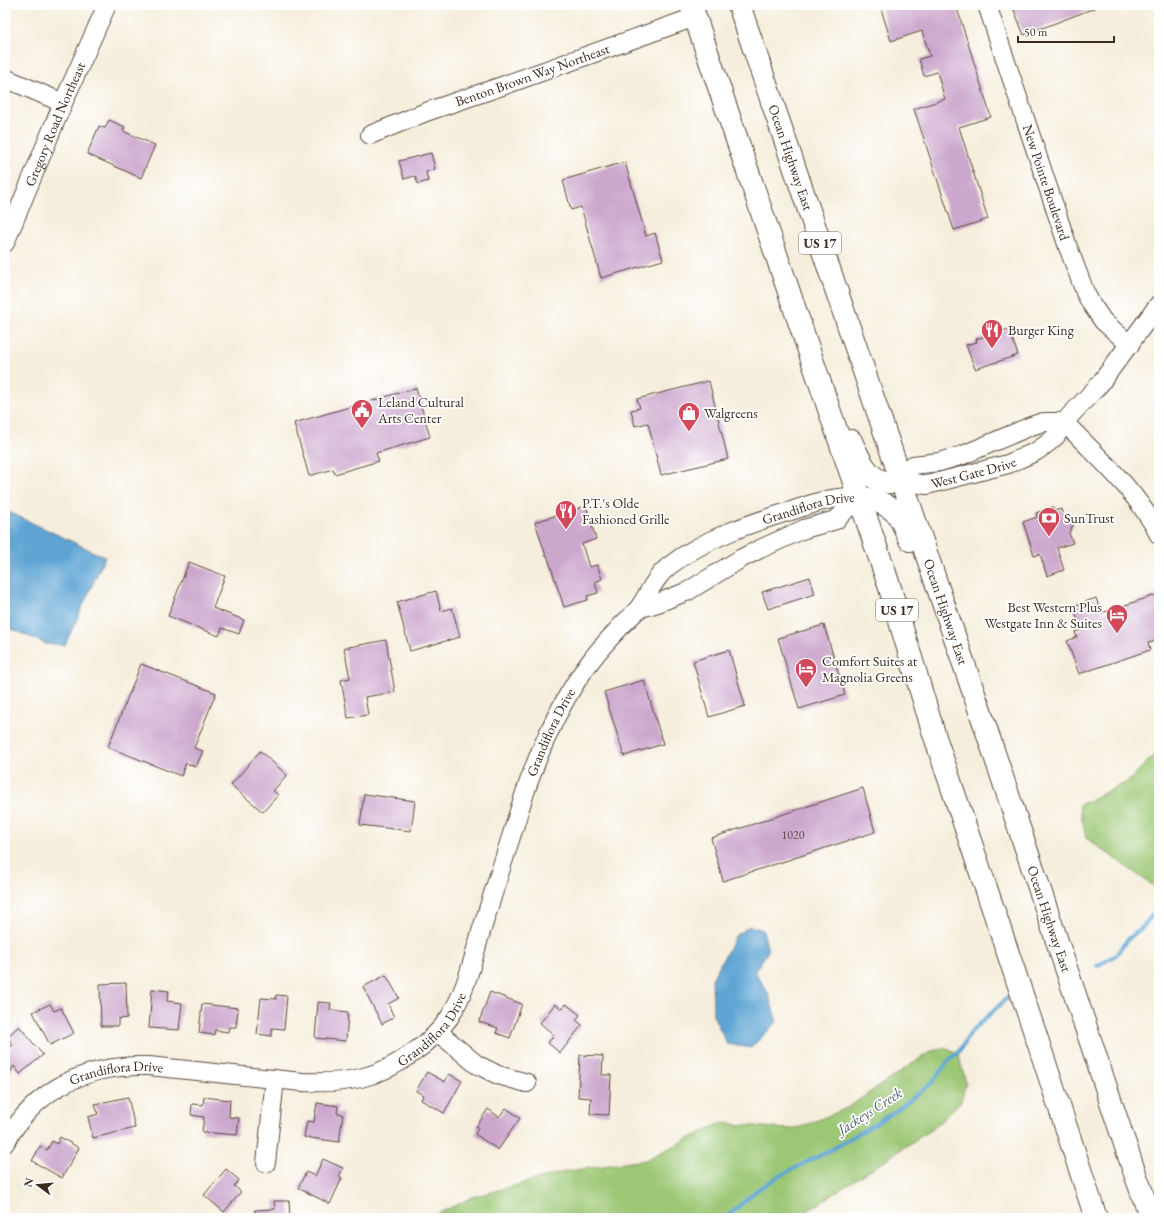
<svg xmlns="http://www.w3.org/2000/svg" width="1164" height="1223" font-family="'EB Garamond',serif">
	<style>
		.green { fill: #9cc774; stroke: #6c7849 }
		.water { fill: #5ea5d4; stroke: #4c6879 }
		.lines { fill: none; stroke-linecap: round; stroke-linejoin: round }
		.stream { stroke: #5ea5d4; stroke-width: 4 }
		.building { fill: #cca7cd }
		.minor-casing { stroke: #57473a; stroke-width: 20 }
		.highway-casing { stroke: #57473a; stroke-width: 24 }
		.minor { stroke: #fff; stroke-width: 18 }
		.highway { stroke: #fff; stroke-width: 22 }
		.labels { text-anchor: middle; stroke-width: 3.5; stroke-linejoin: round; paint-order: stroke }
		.number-label { font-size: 12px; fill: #5f494a }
		.shield { fill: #fff; stroke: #766a62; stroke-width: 1 }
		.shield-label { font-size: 13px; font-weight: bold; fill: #3b2a1e }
		.street-label { font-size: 14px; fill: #3b2a1e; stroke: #fff }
		.poi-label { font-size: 14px; fill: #3b2a1e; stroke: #fff; text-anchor: start }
		.water-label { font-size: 15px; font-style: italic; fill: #495b67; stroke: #fff }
	</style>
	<rect width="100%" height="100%" fill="#fff"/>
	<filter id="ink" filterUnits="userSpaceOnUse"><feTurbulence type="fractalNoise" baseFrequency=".025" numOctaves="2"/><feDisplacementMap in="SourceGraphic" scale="8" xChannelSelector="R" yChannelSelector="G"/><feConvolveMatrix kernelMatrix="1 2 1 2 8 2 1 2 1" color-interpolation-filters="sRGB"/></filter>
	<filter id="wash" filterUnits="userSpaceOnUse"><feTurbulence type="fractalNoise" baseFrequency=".012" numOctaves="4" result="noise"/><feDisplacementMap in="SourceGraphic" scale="16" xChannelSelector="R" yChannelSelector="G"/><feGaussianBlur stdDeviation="0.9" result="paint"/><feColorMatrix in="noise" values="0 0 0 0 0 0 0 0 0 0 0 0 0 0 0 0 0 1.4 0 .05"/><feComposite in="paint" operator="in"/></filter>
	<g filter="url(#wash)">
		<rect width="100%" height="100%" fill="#f6eedc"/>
		<path class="green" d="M1159,750V890L1086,838L1079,805L1127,782Z
			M947,1048L958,1053L966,1083L961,1101L935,1127L797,1218H429L473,1197L568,1171L645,1160L721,1123L787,1129L801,1127L847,1108L931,1051Z"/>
		<path class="water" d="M5,510L105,557L65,645L46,644L5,626Z
			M750,926L763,930L768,951L755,971L768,993L777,1022L751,1048L727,1044L713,1015L712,979L736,935Z"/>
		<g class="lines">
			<path class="stream" d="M1097,966L1116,955L1128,939L1143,927L1159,906
				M723,1218L729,1215L757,1190L777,1177L831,1150L894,1112L931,1084L950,1059L958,1053L971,1032L1008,997"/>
		</g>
		<g id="blocks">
			<path class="building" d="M892,5H956L991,117L959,127L988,219L954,230L914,109L945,99L937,72L924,76L919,59L930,56L922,31L891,41L881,9Z
				M1012,5H1100V6L1024,35Z
				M109,120L125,127L123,131L155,145L141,178L87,154L99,126L105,128Z
				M431,153L435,169L426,172L428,181L418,184L415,176L404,179L399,161Z
				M625,162L646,236L655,233L663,260L601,278L581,207L571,210L563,180Z
				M1009,329L1018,355L975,369L966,345L977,342L976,339Z
				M709,381L728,459L661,475L648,423L635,426L631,410L640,408L637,399Z
				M416,388L430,437L376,453L379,461L335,474L333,469L309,476L294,423Z
				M586,506L596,539L582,544L589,567L597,565L602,579L595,582L598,593L587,596L588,600L564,607L547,555L546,556L535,522Z
				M1053,507L1054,511L1061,509L1064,518L1074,523L1069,533L1073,543L1057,548L1064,570L1047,576L1040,554L1034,556L1023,522L1037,517L1036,513Z
				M189,562L225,576L213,608L244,620L239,634L222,628L219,636L168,616Z
				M810,577L815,594L768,609L762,592Z
				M436,591L441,611L452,608L460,637L410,651L397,602Z
				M1159,594V640L1148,643L1150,650L1079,674L1067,641L1077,637L1075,632L1081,630L1073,606L1096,598L1101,613Z
				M824,625L845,695L799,709L778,638Z
				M386,640L395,692L365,697L368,715L348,718L341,680L350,678L344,648Z
				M729,650L745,706L709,717L693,661Z
				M141,664L216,693L194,748L203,751L196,767L186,763L181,776L108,747Z
				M644,680L663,744L624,756L604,692Z
				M260,751L287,775L273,791L278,795L263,812L231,785Z
				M863,788L875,832L723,881L711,838Z
				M364,794L415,801L411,831L360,825Z
				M386,975L399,998L388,1004L394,1017L382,1024L363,987Z
				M126,983L127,1018L118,1019V1026H101L100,984Z
				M152,989L169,991L167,1001L182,1003L179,1030L149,1028Z
				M490,992L522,1004L510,1038L496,1033L498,1028L479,1022Z
				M276,995L287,996L284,1029L272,1028V1036L257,1034L261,998L276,999Z
				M318,1002L331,1003L330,1010L348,1012L346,1041L315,1038Z
				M50,1004L54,1011L61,1008L74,1033L50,1045L33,1012Z
				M202,1004L238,1008L236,1027H229L228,1032L215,1030L214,1035L199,1033Z
				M555,1004L562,1009L566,1004L580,1015L576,1020L582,1025L560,1053L548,1043L554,1035L540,1023Z
				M19,1026L43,1055L20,1074L14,1066L5,1080V1052L13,1045L7,1037Z
				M580,1055L603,1056L602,1075H611L609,1115L590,1114L591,1098L578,1097Z
				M427,1072L445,1082L449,1074L462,1081L444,1113L421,1100L423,1095L416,1091Z
				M128,1097L135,1128L93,1138L88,1117L98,1114L95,1104Z
				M204,1097L230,1100L229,1117L239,1118L237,1135L202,1132L204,1117L191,1115L192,1104L203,1105Z
				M317,1103L338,1106L337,1113L343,1114L339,1142L304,1137L307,1121L314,1122Z
				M506,1108L520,1118L498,1150L475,1134L478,1128L476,1127L488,1109L499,1117Z
				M60,1137L79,1148L62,1178L32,1161L40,1146L47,1150L52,1141L57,1144Z
				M323,1159L343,1168L339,1177L342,1178L330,1204L298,1188L306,1172L315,1176Z
				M226,1169L239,1180L234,1186L241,1192L224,1212L204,1195Z
				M274,1201H289L290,1218H255V1210L275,1209Z"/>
		</g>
	</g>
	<g filter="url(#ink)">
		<use href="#blocks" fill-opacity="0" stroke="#57473a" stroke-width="1"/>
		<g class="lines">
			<g class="minor-casing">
				<g id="minor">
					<path id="s1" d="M987,5L1068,247L1085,292L1090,302L1103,321L1130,345"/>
					<path d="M5,78L63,103"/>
					<path id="s2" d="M370,135L426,112L502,86L695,17"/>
					<path id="s3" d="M5,243L63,103L107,5"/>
					<path id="s4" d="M1064,422H1043L1031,426L963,455L939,462L913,465L901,481L927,485L1008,464L1037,451L1048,443L1056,436L1064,422L1099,385L1159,304"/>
					<path d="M1064,422C1098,457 1137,491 1159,535"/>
					<path d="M638,609L658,603L688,591L742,558L760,549L804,529L836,520L859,497"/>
					<path d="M438,1032L476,1064L498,1075L527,1083"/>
					<path id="s5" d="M5,1143C36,1088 87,1064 149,1066L302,1082C345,1084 379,1079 414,1052C427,1043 440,1031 449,1018C465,993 472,963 480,935C492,897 504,859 516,821C533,764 556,705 593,658C602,646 613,635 623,624C628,619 634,614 638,609C649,594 654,578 669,566C705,538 751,523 794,510C806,506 819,501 832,499C841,497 850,497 859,497"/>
					<path d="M266,1163L275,1079"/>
				</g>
			</g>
			<g class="highway-casing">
				<g id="highway">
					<path d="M691,5L889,585L934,734L1037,1039L1096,1218"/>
					<path id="s6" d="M739,5L982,717L1133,1168L1151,1218"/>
					<path d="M851,441C858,456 867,480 886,482C891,483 896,481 901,481"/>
					<path d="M859,497C872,499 887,503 897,514C902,520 906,532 910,540"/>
				</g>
			</g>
			<use href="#minor" class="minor"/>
			<use href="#highway" class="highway"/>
		</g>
	</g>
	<defs>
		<g id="restaurant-pin" transform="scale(1.15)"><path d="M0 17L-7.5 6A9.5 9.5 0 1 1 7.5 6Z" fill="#d1495b" stroke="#fff"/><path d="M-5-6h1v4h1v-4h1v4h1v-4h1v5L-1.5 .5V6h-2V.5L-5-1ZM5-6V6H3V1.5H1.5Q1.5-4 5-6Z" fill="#fff"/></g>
		<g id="civic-pin" transform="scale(1.15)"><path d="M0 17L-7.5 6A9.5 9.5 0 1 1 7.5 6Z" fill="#d1495b" stroke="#fff"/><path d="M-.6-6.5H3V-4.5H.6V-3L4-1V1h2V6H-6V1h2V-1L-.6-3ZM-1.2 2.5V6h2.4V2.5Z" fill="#fff"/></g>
		<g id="shop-pin" transform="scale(1.15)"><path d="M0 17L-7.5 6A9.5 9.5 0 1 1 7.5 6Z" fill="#d1495b" stroke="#fff"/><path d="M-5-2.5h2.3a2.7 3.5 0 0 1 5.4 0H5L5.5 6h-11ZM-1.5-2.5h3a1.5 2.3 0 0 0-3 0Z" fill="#fff"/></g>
		<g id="bank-pin" transform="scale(1.15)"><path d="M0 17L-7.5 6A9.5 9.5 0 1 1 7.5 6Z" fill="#d1495b" stroke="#fff"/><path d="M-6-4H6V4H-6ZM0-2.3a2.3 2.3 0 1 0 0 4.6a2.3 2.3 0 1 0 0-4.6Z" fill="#fff"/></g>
		<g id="hotel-pin" transform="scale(1.15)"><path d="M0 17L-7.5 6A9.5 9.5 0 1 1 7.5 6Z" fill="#d1495b" stroke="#fff"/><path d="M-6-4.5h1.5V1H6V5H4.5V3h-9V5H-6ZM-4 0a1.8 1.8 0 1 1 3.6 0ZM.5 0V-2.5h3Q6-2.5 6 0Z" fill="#fff"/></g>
	</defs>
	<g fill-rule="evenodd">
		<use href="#restaurant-pin" x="992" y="330"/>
		<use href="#civic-pin" x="362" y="410"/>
		<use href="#shop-pin" x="689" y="413"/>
		<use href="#restaurant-pin" x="566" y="511"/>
		<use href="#bank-pin" x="1049" y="518"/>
		<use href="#hotel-pin" x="1117" y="615"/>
		<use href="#hotel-pin" x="806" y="669"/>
	</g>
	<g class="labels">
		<g class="number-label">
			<text x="793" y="839">1020</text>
		</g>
		<g class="shield">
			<rect x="799" y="232" width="42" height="22" rx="3"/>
			<rect x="876" y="599" width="42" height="22" rx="3"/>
		</g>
		<g class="shield-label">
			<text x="820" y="248">US 17</text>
			<text x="897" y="615">US 17</text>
		</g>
		<g class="street-label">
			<text dy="5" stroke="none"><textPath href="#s2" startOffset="173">Benton Brown Way Northeast</textPath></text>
			<text dy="5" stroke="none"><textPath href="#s3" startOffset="129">Gregory Road Northeast</textPath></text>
			<text dy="5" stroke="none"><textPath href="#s6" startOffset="161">Ocean Highway East</textPath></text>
			<text dy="5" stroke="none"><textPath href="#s1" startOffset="187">New Pointe Boulevard</textPath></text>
			<text dy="5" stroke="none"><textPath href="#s4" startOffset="253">West Gate Drive</textPath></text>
			<text dy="5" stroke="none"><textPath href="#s5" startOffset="1156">Grandiflora Drive</textPath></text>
			<text dy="5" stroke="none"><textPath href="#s6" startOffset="641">Ocean Highway East</textPath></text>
			<text dy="5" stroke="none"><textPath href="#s5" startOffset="798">Grandiflora Drive</textPath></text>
			<text dy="5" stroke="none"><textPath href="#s6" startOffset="965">Ocean Highway East</textPath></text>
			<text dy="5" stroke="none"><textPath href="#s5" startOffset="474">Grandiflora Drive</textPath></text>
			<text dy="5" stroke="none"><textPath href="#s5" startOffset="139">Grandiflora Drive</textPath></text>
		</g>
		<g class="poi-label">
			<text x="1008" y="335">Burger King</text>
			<text x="378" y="407">Leland Cultural<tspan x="378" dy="16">Arts Center</tspan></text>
			<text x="704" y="418">Walgreens</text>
			<text x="582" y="508">P.T.'s Olde<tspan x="582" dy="16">Fashioned Grille</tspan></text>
			<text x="1064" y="523">SunTrust</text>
			<text x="1102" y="612" text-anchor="end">Best Western Plus<tspan x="1102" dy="16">Westgate Inn &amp; Suites</tspan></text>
			<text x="822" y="666">Comfort Suites at<tspan x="822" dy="16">Magnolia Greens</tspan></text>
		</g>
		<g class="water-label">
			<text transform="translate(870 1111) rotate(-33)" y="5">Jackeys Creek</text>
		</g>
	</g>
	<rect width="1164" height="1223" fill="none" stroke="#fff" stroke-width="20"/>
	<g transform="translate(38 1185) rotate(286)" stroke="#ffffff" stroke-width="3" paint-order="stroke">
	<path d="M0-3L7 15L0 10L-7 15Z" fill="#3b2a1e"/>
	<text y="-6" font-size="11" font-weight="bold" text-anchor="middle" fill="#3b2a1e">N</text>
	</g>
	<path d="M1018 36v6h96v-6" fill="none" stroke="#3b2a1e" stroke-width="2"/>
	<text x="1024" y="36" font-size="12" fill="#3b2a1e" stroke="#ffffff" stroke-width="3" paint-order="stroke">50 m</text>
</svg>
